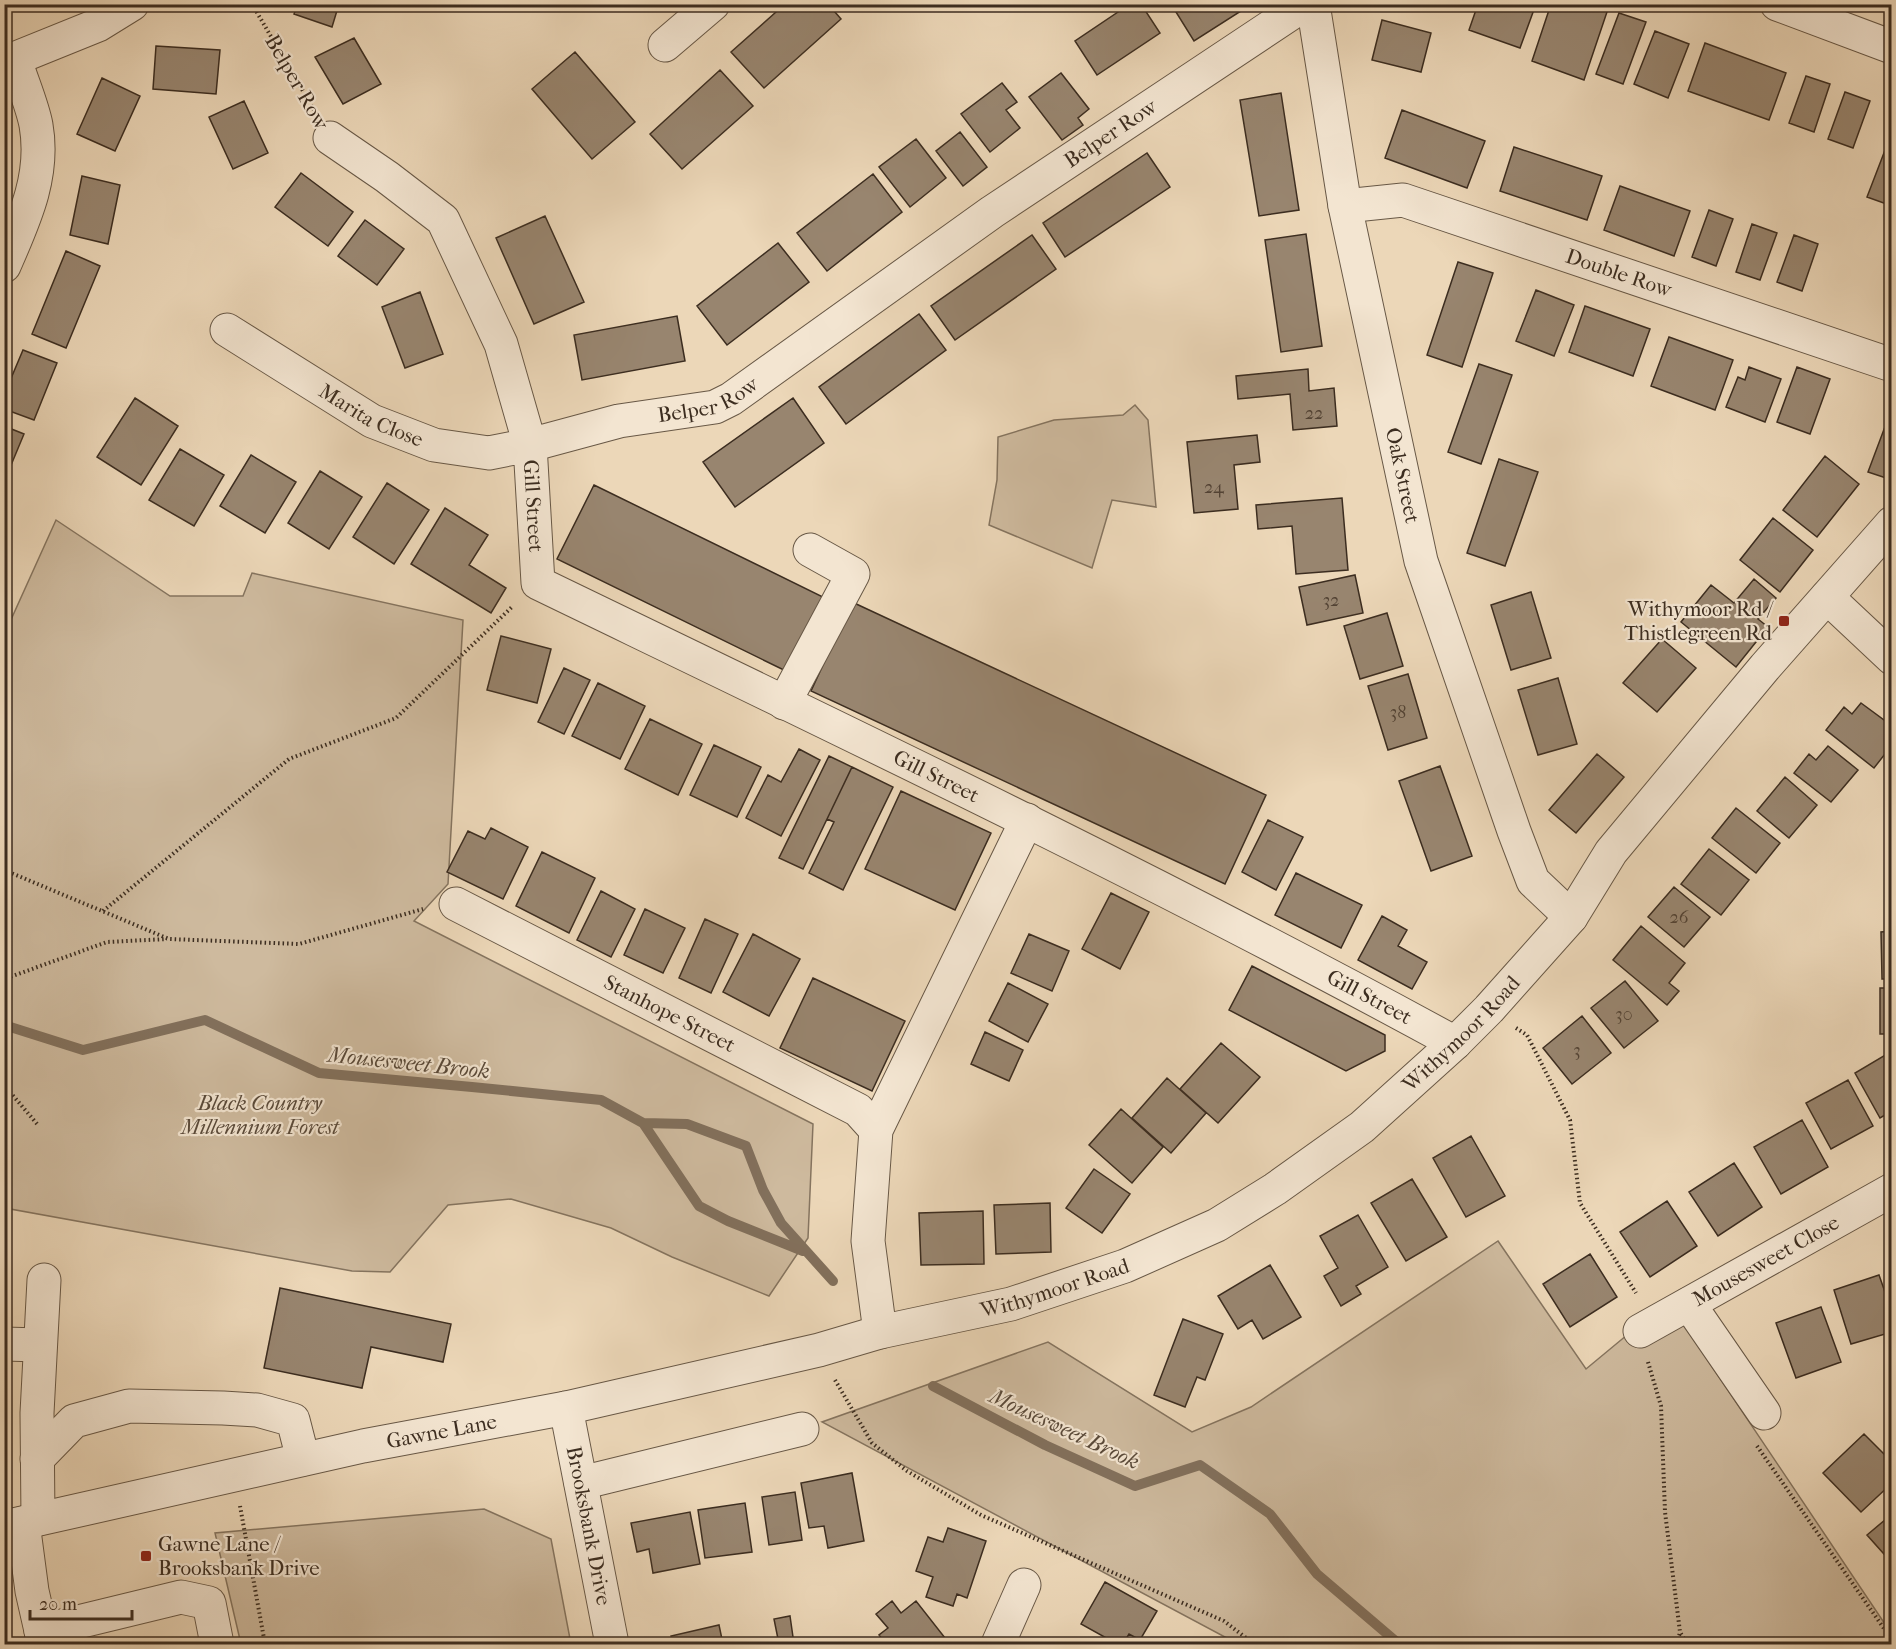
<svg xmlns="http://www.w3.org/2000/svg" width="1896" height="1649" font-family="'IM FELL French Canon',serif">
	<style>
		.green { fill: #ceba9e; stroke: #85745f; stroke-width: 1.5 }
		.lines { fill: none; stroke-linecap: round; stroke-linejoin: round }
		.stream { stroke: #82705c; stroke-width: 10 }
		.building { fill: #98856f; stroke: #3c2d20; stroke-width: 1.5 }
		.minor-casing { stroke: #685846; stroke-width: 35 }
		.path { stroke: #3c2d20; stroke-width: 4; stroke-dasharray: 1.5 3; stroke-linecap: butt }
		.minor { stroke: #f3e5d1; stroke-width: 33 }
		.poi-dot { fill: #8f2418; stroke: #f3e5d1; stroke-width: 2 }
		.labels { text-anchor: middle; stroke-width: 4.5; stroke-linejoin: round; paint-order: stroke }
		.number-label { font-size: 18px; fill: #534334 }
		.street-label { font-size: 21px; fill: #3c2d20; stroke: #f3e5d1 }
		.poi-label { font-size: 21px; fill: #3c2d20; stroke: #f3e5d1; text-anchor: end }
		.park-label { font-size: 21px; font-style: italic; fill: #594939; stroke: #f3e5d1 }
		.water-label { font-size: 22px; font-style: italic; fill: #594939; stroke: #f3e5d1 }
	</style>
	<rect width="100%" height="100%" fill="#ecd7b8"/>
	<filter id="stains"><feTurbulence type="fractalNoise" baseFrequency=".00333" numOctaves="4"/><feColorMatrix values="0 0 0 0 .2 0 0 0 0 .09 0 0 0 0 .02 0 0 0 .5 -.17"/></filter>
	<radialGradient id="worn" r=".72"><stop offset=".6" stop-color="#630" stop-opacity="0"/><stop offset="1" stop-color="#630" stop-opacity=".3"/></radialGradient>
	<path class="green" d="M1135,405L1148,420L1156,507L1112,500L1092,568L989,525L997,480L998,437L1054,420L1123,415Z
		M56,520L170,596H243L252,573L463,620L448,884L414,921L813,1124L808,1238L769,1296L672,1257L611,1228L511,1199L448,1205L390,1272L352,1271L5,1208V633Z
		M1498,1241L1586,1369L1668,1301L1891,1633V1644H1238L822,1422L1048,1342L1192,1432L1251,1407Z
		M484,1509L551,1539L571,1644H241L215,1533Z"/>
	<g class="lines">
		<path class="stream" d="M4,1025L83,1050L205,1020L319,1073L472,1087L601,1100L643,1123L687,1124L746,1146L763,1190L781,1223L833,1281
			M643,1123L699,1206L728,1221L803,1251
			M933,1386L1045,1445L1135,1486L1200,1465L1270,1514L1317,1574L1399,1644"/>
	</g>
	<path class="building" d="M298,4H339L332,27L294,14Z
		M785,4H828L841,19L764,88L731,52Z
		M1130,4H1141L1160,33L1097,75L1075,41Z
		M1171,4H1252L1194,41Z
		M1478,4H1536L1520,48L1469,30Z
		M1551,4H1604L1609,6L1584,80L1532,61Z
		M1619,13L1646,22L1623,84L1596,74Z
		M1382,20L1431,33L1421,72L1372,60Z
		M1655,31L1689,44L1668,98L1634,84Z
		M354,38L381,84L343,104L315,57Z
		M1705,43L1786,73L1769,120L1688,91Z
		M156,46L220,50L216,94L153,89Z
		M575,52L635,122L592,159L532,89Z
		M720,70L753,106L682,169L650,134Z
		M1061,73L1089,109L1078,118L1083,125L1062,140L1029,97Z
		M1806,76L1830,84L1814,132L1789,123Z
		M102,78L140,96L115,151L77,134Z
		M1002,83L1017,102L1006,110L1020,128L990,152L961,114Z
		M1845,92L1870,101L1853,148L1828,139Z
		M1281,93L1299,210L1259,216L1240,100Z
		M244,101L268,153L233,169L209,117Z
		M1402,110L1485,141L1467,188L1385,158Z
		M960,132L987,167L963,186L936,151Z
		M1892,132V206L1867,197Z
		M916,139L946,178L910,207L879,167Z
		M1514,147L1602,176L1587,220L1500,191Z
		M1147,153L1170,187L1065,257L1043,223Z
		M301,173L353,212L328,246L275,207Z
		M873,174L902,212L827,271L797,233Z
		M82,176L120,185L108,244L70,235Z
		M1620,186L1690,211L1674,256L1604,230Z
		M1709,210L1733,219L1716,266L1692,257Z
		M545,216L584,302L534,324L496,238Z
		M365,220L404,249L377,285L338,256Z
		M1752,224L1777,233L1760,280L1736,272Z
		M1306,234L1322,346L1281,352L1265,240Z
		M1032,235L1056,269L955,340L931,306Z
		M1794,235L1818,244L1802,291L1777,282Z
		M778,243L809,282L727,345L697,306Z
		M66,251L100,266L66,348L32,334Z
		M1458,262L1493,273L1462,367L1427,355Z
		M1536,290L1574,305L1554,356L1516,341Z
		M420,292L443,354L405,368L382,307Z
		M1585,306L1650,329L1633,376L1569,352Z
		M919,314L946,350L846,424L819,387Z
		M677,316L685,361L582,380L574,335Z
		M1669,337L1733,360L1715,410L1651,386Z
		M23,350L57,363L34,420L4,409V395Z
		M1479,364L1512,375L1481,464L1448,452Z
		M1749,367L1781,379L1765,422L1726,407L1738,377L1745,380Z
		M1797,367L1830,379L1810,434L1777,422Z
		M1308,369L1309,391L1334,388L1337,426L1293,430L1290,394L1238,399L1236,376Z
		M135,398L178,426L141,485L97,457Z
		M793,398L824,443L735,507L703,462Z
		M1892,408V480L1868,472Z
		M4,426L24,434L4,482Z
		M1257,435L1260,462L1234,465L1238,509L1194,513L1187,442Z
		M180,449L224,475L194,526L149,500Z
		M251,455L296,482L265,533L220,506Z
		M1825,456L1859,484L1817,537L1783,510Z
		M1499,459L1538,472L1505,566L1467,553Z
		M320,471L362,497L329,549L288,523Z
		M387,483L429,510L394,564L353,537Z
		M594,485L827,599L790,673L557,559Z
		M1342,498L1348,570L1296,574L1292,526L1258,529L1256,505Z
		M445,508L488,535L469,565L506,588L491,613L411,564Z
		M1773,518L1813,550L1780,592L1740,560Z
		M1355,575L1363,613L1307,625L1299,587Z
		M1754,579L1776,598L1758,619L1768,627L1736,667L1681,622L1711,585L1734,603Z
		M1531,592L1551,658L1511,670L1491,605Z
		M852,602L1266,795L1225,884L811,691Z
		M1387,613L1403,666L1360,679L1344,626Z
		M501,636L551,649L537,703L487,690Z
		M1662,639L1696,668L1657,712L1623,683Z
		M564,668L590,680L564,734L538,722Z
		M1408,674L1427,738L1388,750L1368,686Z
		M1558,678L1577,744L1538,755L1518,690Z
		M598,683L645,706L620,759L572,736Z
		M1861,703L1892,726V745L1874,768L1826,730L1844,707L1852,714Z
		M650,719L702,744L678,795L625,769Z
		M714,745L761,767L737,817L690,795Z
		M1828,746L1858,770L1831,802L1794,773L1809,754L1816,760Z
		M799,749L820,760L781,836L746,818L768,775L781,782Z
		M1597,754L1624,777L1576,833L1549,810Z
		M829,756L852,767L803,869L779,858Z
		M1440,766L1472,856L1431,871L1399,781Z
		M852,767L893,787L843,890L809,873L834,822L827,819Z
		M1785,777L1817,805L1789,838L1757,811Z
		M901,791L991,833L955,910L865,869Z
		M1736,808L1780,843L1756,873L1712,838Z
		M1268,820L1303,837L1276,890L1242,872Z
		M491,828L528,847L503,899L447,872L468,831L485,839Z
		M1709,849L1749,880L1721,915L1681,884Z
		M542,852L595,878L569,933L516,906Z
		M1296,873L1362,905L1341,948L1275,915Z
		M1674,887L1710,917L1684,947L1648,917Z
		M601,891L635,909L611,957L577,940Z
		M1111,893L1149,912L1120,969L1082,949Z
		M645,909L685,928L663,973L624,955Z
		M1382,916L1407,930L1398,946L1427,962L1412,989L1358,960Z
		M705,919L738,934L711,993L679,978Z
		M1641,926L1685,963L1669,983L1679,991L1667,1005L1613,960Z
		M1892,931V979H1882L1881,932Z
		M753,934L800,959L769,1016L723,992Z
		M1029,934L1069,951L1052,991L1011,973Z
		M1252,966L1385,1035V1051L1346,1071L1229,1010Z
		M813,978L905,1021L872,1091L780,1048Z
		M1625,981L1658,1021L1624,1048L1591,1008Z
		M1008,983L1048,1004L1028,1042L989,1021Z
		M1880,988H1892V1034H1880Z
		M1582,1016L1611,1053L1572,1084L1543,1048Z
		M985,1032L1023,1050L1009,1081L971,1064Z
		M1221,1043L1260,1077L1218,1123L1180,1089Z
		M1892,1051V1111L1880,1118L1855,1073Z
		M1167,1078L1206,1113L1171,1153L1132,1118Z
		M1848,1080L1873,1126L1831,1149L1806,1103Z
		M1121,1109L1163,1147L1132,1183L1089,1145Z
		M1802,1120L1828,1167L1781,1194L1754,1147Z
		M1471,1136L1505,1196L1466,1217L1433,1158Z
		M1734,1163L1762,1207L1718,1236L1689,1192Z
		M1094,1169L1130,1194L1102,1233L1066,1208Z
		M1412,1179L1447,1237L1406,1261L1371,1203Z
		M1667,1201L1697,1246L1650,1277L1620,1232Z
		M1050,1203L1051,1252L996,1254L994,1205Z
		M983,1211L984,1264L921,1265L919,1213Z
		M1358,1215L1388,1267L1356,1286L1361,1294L1341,1306L1324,1276L1338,1268L1320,1236Z
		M1590,1254L1617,1297L1570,1327L1543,1284Z
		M1270,1265L1301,1317L1263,1339L1252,1320L1238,1329L1218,1296Z
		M1879,1275L1892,1312V1332L1851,1344L1834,1290Z
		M280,1288L451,1324L443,1362L371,1347L362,1388L264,1368Z
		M1821,1307L1841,1362L1796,1378L1776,1323Z
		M1183,1319L1223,1334L1205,1380L1197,1377L1185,1407L1154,1395Z
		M1864,1434L1892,1462V1483L1861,1512L1823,1473Z
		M852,1473L864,1541L828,1548L824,1526L809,1528L801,1483Z
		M795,1492L802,1540L769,1545L762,1497Z
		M745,1503L752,1552L705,1558L698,1510Z
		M690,1512L700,1564L653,1573L649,1549L637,1552L631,1523Z
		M1892,1514V1563L1867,1535Z
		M948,1528L986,1541L967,1598L957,1594L953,1606L926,1597L933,1577L916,1571L928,1537L943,1542Z
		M1105,1582L1157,1611L1140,1640L1129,1634L1123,1644H1117L1081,1624Z
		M892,1601L901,1613L916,1601L949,1643L886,1644L879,1635L888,1628L876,1614Z
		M790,1616L794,1644H779L774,1619Z
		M719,1625L723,1644H673L671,1636Z
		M858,1638L859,1644H826Z"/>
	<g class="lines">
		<g class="minor-casing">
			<g id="minor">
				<path id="s1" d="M1313,4L1345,206L1421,561L1514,831L1533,881L1571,917"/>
				<path d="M1777,4L1892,47"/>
				<path d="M665,45L713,4"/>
				<path d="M4,63L98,25L132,4"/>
				<path id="s2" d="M330,138L387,177L443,220L501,344L530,445L619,421L715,407L731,399L992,212L1305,4"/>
				<path id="s3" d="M1345,206L1403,200L1892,365"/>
				<path d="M4,266C24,220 45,176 36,125C32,104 21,80 15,59"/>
				<path id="s4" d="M227,330L372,421L434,445L489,453L530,445L538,583C846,732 1155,879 1455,1043"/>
				<path d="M1827,597L1892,658"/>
				<path d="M784,703L853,574L810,550"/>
				<path id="s5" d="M456,904L858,1110L876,1130"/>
				<path d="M1689,1304L1764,1413"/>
				<path id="s6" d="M1640,1331L1892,1190"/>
				<path d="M880,1332L868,1241L876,1130L1027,820"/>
				<path d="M4,1344L40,1345"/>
				<path id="s7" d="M566,1408L612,1644"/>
				<path d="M37,1459L74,1421L129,1406L223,1408L257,1410L293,1420L303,1459"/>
				<path d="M581,1483L802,1429"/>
				<path d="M38,1519L37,1413L44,1280"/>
				<path d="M23,1523L32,1591L44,1644"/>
				<path id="s8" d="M4,1527L363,1446L566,1408L819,1350L880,1332L1011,1304L1125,1266L1217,1225L1275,1189L1362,1127L1455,1043L1489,1009L1571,917L1611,852L1765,667L1892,523"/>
				<path d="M41,1631L181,1597L209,1603L217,1644"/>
				<path d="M998,1644L1024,1585"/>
			</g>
		</g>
		<path class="path" d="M252,4L314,110
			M4,870L169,939L299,944L423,909
			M103,911L289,759L396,718L513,606
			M4,982L7,978L107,942L167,939
			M1516,1028L1527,1035L1570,1120L1580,1203L1636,1293
			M4,1085L38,1125
			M1648,1362L1661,1406L1665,1512L1680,1632L1687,1644
			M835,1380L872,1443L907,1471L981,1515L1224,1621L1254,1644
			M1757,1446L1892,1640
			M240,1506L265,1644
			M1676,1644L1680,1633"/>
		<use href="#minor" class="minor"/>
	</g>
	<g class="poi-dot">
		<rect x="1778" y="615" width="12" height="12" rx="3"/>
		<rect x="140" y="1550" width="12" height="12" rx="3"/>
	</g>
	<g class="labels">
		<g class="number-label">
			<text x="1314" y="419">22</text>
			<text x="1214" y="493">24</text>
			<text x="1331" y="606">32</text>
			<text x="1398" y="718">38</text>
			<text x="1679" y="923">26</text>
			<text x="1624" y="1020">30</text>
			<text x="1577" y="1056">3</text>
		</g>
		<g class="street-label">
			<text transform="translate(297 82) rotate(60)" y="7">Belper Row</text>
			<text dy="7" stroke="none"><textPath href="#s2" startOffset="1052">Belper Row</textPath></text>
			<text dy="7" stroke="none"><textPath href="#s3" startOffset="286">Double Row</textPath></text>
			<text dy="7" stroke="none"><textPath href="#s2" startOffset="566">Belper Row</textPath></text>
			<text dy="7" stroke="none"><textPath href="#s4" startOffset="168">Marita Close</textPath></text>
			<text dy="7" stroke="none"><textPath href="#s1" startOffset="480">Oak Street</textPath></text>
			<text dy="7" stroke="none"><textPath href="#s4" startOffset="396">Gill Street</textPath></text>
			<text dy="7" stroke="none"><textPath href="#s4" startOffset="916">Gill Street</textPath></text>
			<text dy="7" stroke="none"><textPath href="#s4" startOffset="1402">Gill Street</textPath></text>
			<text dy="7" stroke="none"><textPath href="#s5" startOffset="240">Stanhope Street</textPath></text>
			<text dy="7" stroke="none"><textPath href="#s8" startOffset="1564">Withymoor Road</textPath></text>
			<text dy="7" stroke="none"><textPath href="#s6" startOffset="144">Mousesweet Close</textPath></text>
			<text dy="7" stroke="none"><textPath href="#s8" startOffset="1078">Withymoor Road</textPath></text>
			<text dy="7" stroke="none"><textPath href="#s8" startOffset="448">Gawne Lane</textPath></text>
			<text dy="7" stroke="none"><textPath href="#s7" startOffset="120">Brooksbank Drive</textPath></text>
		</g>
		<g class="poi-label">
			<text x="1772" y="616">Withymoor Rd /<tspan x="1772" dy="24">Thistlegreen Rd</tspan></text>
			<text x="158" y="1551" text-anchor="start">Gawne Lane /<tspan x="158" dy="24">Brooksbank Drive</tspan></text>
		</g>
		<g class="park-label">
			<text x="260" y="1110">Black Country<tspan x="260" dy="24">Millennium Forest</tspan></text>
		</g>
		<g class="water-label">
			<text transform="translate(409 1062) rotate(6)" y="8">Mousesweet Brook</text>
			<text transform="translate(1065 1428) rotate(25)" y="8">Mousesweet Brook</text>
		</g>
	</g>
	<rect width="1896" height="1649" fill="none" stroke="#ecd7b8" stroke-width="24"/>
	<rect x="6" y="6" width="1884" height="1637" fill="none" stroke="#3c2d20" stroke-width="3"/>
	<rect x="12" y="12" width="1872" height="1625" fill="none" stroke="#3c2d20" stroke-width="1.5"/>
	<path d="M30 1610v9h102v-9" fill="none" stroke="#3c2d20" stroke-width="3"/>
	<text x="39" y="1610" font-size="18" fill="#3c2d20" stroke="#f3e5d1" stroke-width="4.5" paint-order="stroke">20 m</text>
	<rect width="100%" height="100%" filter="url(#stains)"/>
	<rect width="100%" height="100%" fill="url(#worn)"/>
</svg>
